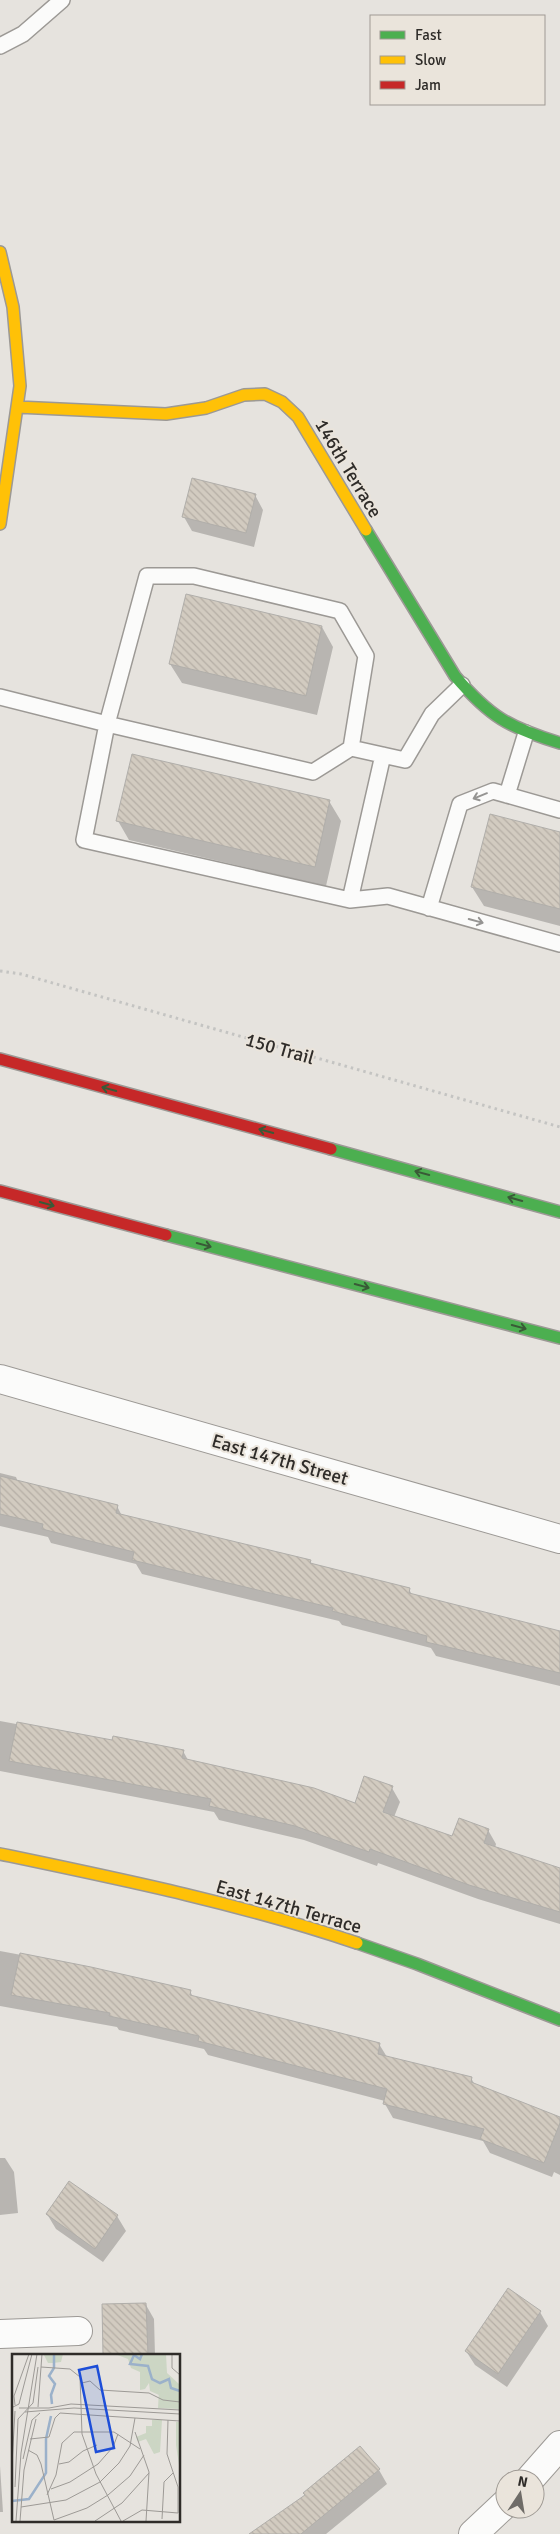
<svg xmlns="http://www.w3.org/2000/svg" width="560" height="2534" font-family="Signika,sans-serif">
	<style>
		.shadow { fill: #0003 }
		.building { fill: url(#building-back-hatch); stroke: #b0aeaa }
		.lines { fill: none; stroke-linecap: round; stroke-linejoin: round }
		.lane-casing { stroke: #9c9995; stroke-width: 18 }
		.street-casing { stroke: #9c9995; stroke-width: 30 }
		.fast-casing { stroke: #9c9995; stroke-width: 14 }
		.slow-casing { stroke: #9c9995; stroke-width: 14 }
		.jam-casing { stroke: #9c9995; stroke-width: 14 }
		.path { stroke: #c4c4c2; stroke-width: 3; stroke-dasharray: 2.5 4; stroke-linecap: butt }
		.lane { stroke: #fbfbfa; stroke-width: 15 }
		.street { stroke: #fbfbfa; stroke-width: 28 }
		.fast { stroke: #4caf50; stroke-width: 11 }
		.slow { stroke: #ffc107; stroke-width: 11 }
		.jam { stroke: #c62828; stroke-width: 11 }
		.oneway { stroke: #959492 }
		.oneway2 { stroke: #395a37 }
		.labels { text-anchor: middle; stroke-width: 4; stroke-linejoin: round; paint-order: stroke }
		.street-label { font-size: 19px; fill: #2f2c29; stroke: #eae4db }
		.inset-river { fill: none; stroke: #9bb1ca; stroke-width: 2.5 }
		.inset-road { fill: none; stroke: #9d9a96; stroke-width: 1 }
		.view { fill: #1d4ed8; fill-opacity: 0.15; stroke: #1d4ed8; stroke-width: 2.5 }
		.inset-edge { fill: none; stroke: #2f2c29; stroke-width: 2.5 }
	</style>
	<defs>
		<pattern id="building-back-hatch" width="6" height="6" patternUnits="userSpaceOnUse" patternTransform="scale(1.25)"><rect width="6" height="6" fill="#d2cbc0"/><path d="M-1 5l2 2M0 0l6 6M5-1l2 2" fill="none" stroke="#b5aea5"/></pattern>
	</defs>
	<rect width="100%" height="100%" fill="#e6e3de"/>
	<path class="shadow" d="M255,495L263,510L254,547L192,531L184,517Z
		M322,627L333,647L317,715L182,683L170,664Z
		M329,801L341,821L326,886L129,840L118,821Z
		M560,833V926L484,906L472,887Z
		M0,1473L16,1477L18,1482L117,1506L122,1516L310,1561L312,1564L409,1589L412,1595L560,1632V1686L436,1656L431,1648L342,1625L339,1621L142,1574L136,1564L51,1543L48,1537L0,1526Z
		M0,1721L113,1742L183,1751L188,1760L355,1804L392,1788L400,1802L394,1817L453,1838L488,1830L496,1844L495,1848L560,1869V1924L478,1899L378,1863L377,1866L304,1840L219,1820L214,1812L0,1771Z
		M0,1951L91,1968L190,1991L193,1997L379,2044L387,2057L471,2078L475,2085L560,2118V2175L554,2172L552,2177L490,2153L483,2141L393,2118L385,2104V2101L208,2055L204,2049L119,2030L117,2027L0,2006Z
		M0,2158H5L14,2172L18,2213L0,2215Z
		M69,2183L117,2216L126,2231L103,2262L56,2229L47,2214Z
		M103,2305H146L154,2319L155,2355H104Z
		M540,2312L548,2326L507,2387L475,2365L466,2351Z
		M0,2466L3,2512H0Z
		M379,2470L387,2484L326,2534H251Z"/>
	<path class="building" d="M192,478L256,494L246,533L182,517Z
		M186,594L322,626L306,696L169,664Z
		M132,754L330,800L315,867L116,821Z
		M490,814L560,832V909L471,887Z
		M0,1476L118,1505L116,1513L311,1560L310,1563L410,1588L409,1593L560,1631V1673L426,1642L427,1636L332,1611L333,1608L132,1560L134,1552L42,1529L43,1524L0,1514Z
		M17,1722L112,1740L113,1736L184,1750L182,1758L314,1788L355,1803L364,1776L393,1786L383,1812L452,1836L459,1818L489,1829L484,1843L560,1868V1912L469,1885L370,1849L369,1852L295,1826L209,1806L211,1799L9,1761Z
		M20,1953L91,1967L191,1990L190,1995L380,2043L378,2054L472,2077L471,2082L560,2117V2123L544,2163L480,2139L484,2129L383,2104L387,2089L198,2041L199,2036L109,2016L110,2013L11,1995Z
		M69,2181L118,2215L95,2249L46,2214Z
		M508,2288L541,2311L498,2374L465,2351Z
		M146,2303L148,2355H103L102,2304Z
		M360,2446L380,2469L301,2534H249L305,2495L303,2493Z"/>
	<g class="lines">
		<g class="lane-casing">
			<path id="lane" d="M0,46L23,34L62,0
				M0,697L107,724L147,576H194L340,611L366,656L351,748L405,760L432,714L462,685
				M351,748L313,772L107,724L84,840L350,900L388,896L560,944
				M507,795L526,733
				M350,900L383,755
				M429,908L460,804L493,791L560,810"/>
		</g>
		<g class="street-casing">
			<path id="street" d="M0,1379L560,1539
				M0,2334L78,2331
				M530,2479L560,2445
				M473,2534L505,2504"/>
		</g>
		<g class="fast-casing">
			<path id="fast" d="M366,530L455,676C489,716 509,728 560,743
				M331,1149L560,1212
				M166,1235L560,1338
				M357,1943L417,1964L560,2020"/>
		</g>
		<g class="slow-casing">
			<path id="slow" d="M0,252L13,307L20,386L0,524
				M17,407L166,414L206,408L244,395L265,394L282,402L298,417L366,530
				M0,1854C120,1879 242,1904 357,1943"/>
		</g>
		<g class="jam-casing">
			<path id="jam" d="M0,1059L331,1149
				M0,1191L166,1235"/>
		</g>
		<path class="path" d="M0,971L21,974L560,1127"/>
		<use href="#lane" class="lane"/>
		<use href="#street" class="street"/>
		<use href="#fast" class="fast"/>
		<use href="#slow" class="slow"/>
		<use href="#jam" class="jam"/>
	</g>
	<defs><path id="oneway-shaft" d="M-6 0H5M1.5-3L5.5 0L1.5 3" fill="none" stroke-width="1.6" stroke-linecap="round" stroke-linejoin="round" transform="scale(1.25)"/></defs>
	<g class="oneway">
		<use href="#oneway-shaft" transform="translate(480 796) rotate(158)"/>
		<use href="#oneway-shaft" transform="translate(476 921) rotate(15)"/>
	</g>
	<g class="oneway2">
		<use href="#oneway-shaft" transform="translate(109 1089) rotate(-165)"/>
		<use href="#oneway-shaft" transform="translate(266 1131) rotate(-165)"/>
		<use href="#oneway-shaft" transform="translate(422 1173) rotate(-165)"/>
		<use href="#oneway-shaft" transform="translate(515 1199) rotate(-164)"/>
		<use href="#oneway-shaft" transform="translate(47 1204) rotate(15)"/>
		<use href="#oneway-shaft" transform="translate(204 1245) rotate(15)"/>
		<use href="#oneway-shaft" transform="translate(362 1286) rotate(15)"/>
		<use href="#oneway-shaft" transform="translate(519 1327) rotate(15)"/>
	</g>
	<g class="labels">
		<g class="street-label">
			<text transform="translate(349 468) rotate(59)" y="7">146th Terrace</text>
			<text transform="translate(280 1048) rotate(16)" y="7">150 Trail</text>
			<text transform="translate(280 1459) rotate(16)" y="7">East 147th Street</text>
			<text transform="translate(289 1906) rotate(16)" y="7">East 147th Terrace</text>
		</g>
	</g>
	<g transform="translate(12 2354)">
		<rect width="168" height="168" fill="#e6e3de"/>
		<path d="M161,30H167V55L146,54L147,36ZM140,66H150L148,98L142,100L134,85L126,88L124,83L134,79V72H140ZM164,68H167V111L164,91Z" fill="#ccd6c4"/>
		<path d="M51,0L49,8L41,9H36L32,1ZM103,0H154L155,19L167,30L147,36V41L138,37L137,29L133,35L128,36V18L119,14L116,5Z" fill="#ccd6c4"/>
		<path class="inset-river" d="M130,0L128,5L122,1L118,10L136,12L140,25L148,29L157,25L159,34L168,37M40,50L39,41L43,30L37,22L42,14V0M0,147L17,145L34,119V85L39,62"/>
		<path class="inset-road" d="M160,0V14L168,21M29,13L58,15L68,23L70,80L84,120L109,167M70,29L78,27L88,36L137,39L151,46L168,48M3,51L2,42L17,0M1,53L7,50L20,0M26,53L30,0M7,54H37L59,50L168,56M13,58L62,54L168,60M156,66L155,100L166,133V159M123,78L137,118L134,167M18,85L37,83L43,64L48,59L168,67M16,96L25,101L29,110L42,166M11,105L20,66L28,59M0,110L3,57M47,110L57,108L71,97L85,91M3,133L6,65L21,49L26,13M39,135L58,128L86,110L101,93L106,80M35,141L44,121L50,89L62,78H102L128,95M9,153L54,146L88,128L107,109L118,92L123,64M150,165L152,128L161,119M42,166L75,154L96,141L118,122L132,101M4,167L9,99L25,0M8,167L12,116L24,65M83,167L110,149L137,119M111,167L130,156L166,159"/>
		<path class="view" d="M85,12L102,94L84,98L67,16Z"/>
		<rect width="168" height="168" class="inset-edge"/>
	</g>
	<rect x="370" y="15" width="175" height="90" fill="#eae4db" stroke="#9f9a94"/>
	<rect x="380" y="31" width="25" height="8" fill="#4caf50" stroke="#9f9a94"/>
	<text x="415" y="40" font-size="15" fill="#2f2c29">Fast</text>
	<rect x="380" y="56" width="25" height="8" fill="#ffc107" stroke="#9f9a94"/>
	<text x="415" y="65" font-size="15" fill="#2f2c29">Slow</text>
	<rect x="380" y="81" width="25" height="8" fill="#c62828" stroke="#9f9a94"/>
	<text x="415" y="90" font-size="15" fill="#2f2c29">Jam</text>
	<g transform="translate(520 2494) rotate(12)"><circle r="24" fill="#eae4db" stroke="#9f9a94"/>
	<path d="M0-4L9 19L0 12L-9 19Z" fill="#6f6c68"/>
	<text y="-8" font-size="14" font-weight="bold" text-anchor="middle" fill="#2f2c29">N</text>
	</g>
</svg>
